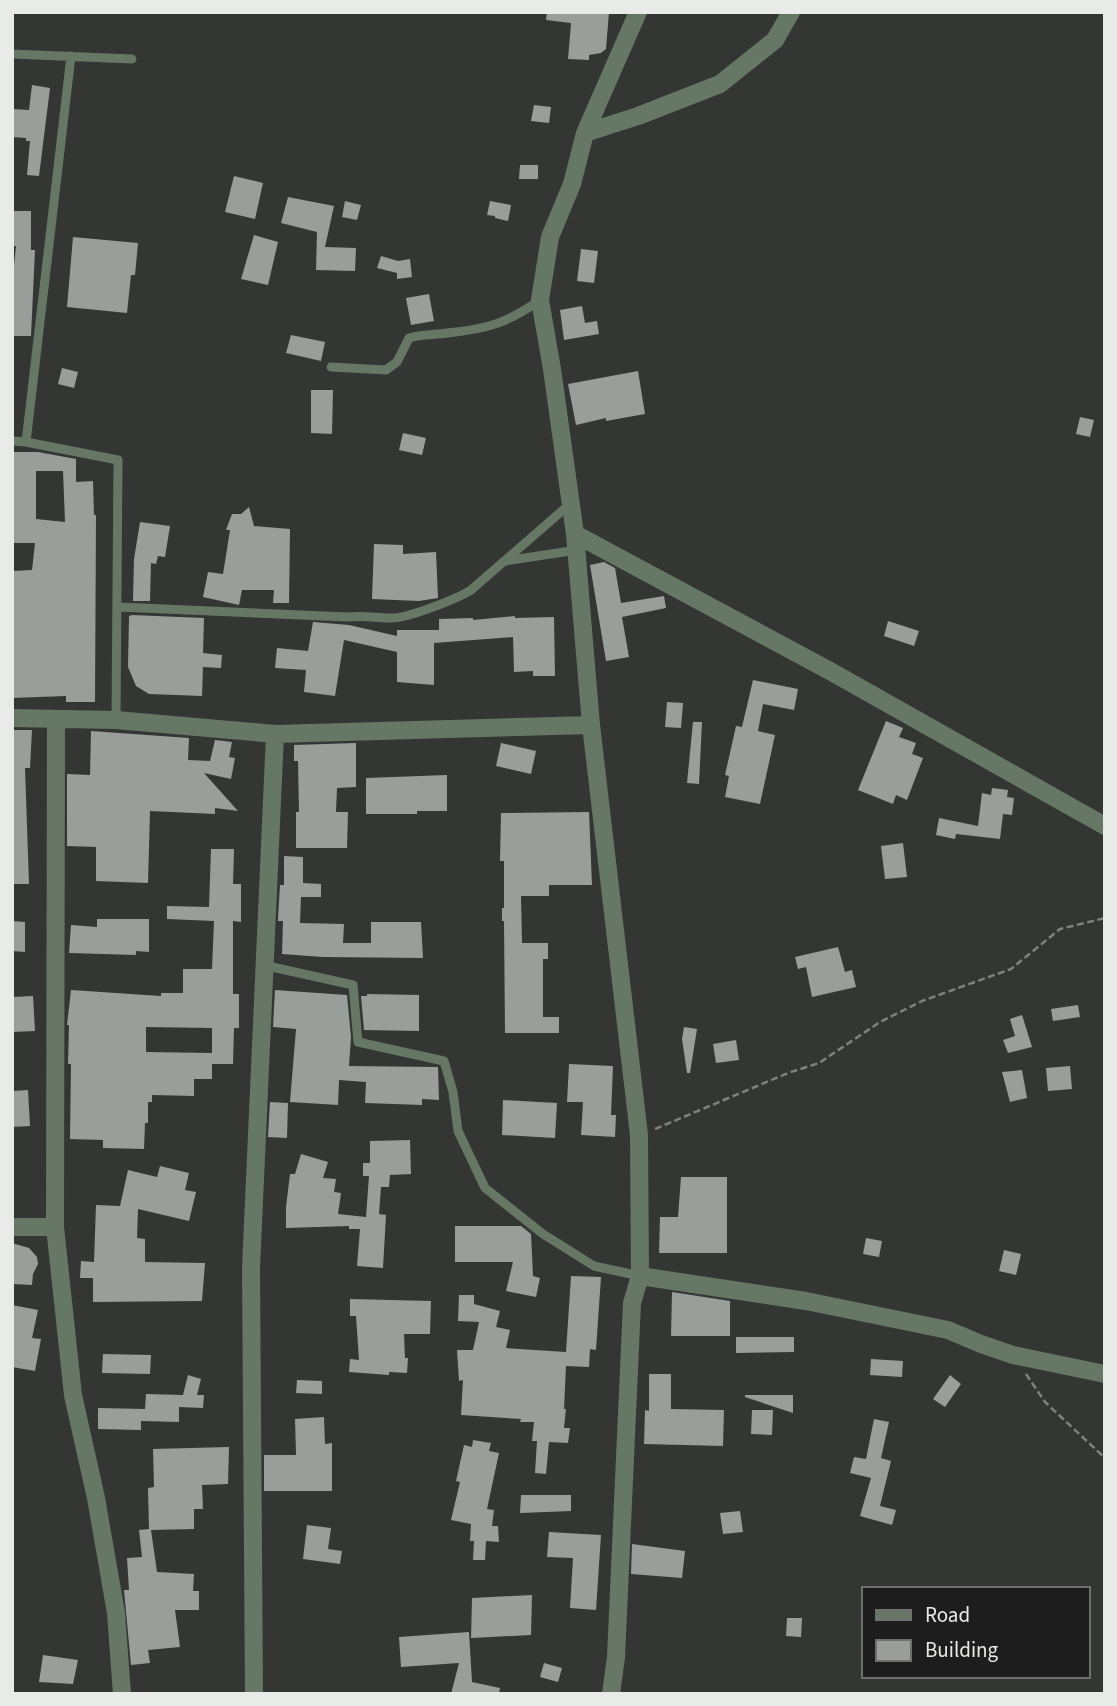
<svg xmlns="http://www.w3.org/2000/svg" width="1117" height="1706" font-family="'Source Sans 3',sans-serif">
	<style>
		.building { fill: #9a9e9a; fill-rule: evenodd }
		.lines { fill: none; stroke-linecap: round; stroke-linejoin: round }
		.path { stroke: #7f827f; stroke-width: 2.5; stroke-dasharray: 7 3.5; stroke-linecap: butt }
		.service { stroke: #667765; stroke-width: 9 }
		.minor { stroke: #667765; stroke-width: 18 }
	</style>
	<rect width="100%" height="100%" fill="#333633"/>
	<path class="building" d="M547,12H609L606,49L601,53L589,55V60L568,59L571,23L546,20Z
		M32,85L50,88L39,176L27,175L30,141H26V138L12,137V109L29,110Z
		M534,105L551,107L549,123L531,121Z
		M520,165H538V179H519Z
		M234,176L263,183L255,219L225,212Z
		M288,197L334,206L325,247L356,248L355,271L316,270L317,232L281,223Z
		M345,201L361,205L357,220L342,217Z
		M490,201L511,205L508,221L495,218V216L487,215Z
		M12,211H31V250H35L31,336H12V285L16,246H12Z
		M254,235L278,242L268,285L241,279Z
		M73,237L138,243L135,275H131L127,313L67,307Z
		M581,249L598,251L594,283L577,281Z
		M381,256L398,261L410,259L412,277L397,279V273L377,268Z
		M429,294L434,321L411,325L406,298Z
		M582,306L585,323L597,321L599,334L564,340L560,310Z
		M291,335L325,342L321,361L286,353Z
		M62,368L78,372L74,388L58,384Z
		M638,371L645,414L606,421V418L576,425L568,384Z
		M311,390H333L332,434L311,433Z
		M1080,417L1094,420L1090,437L1076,434Z
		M403,433L426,438L422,455L399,450Z
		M12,452H38L76,459V482L93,481L94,515H96L95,702H66V696L12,698V571L32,570L35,543H12ZM36,471H63L65,522L36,519Z
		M249,507L254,526L290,529L289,603H273L274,590H242L239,605L203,597L208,572L223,574L230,530H226L232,514H241Z
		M140,522L170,526L165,557L158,556L156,564L151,563L150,601H133L134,559Z
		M374,544L403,545V554L436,552L438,598L419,601L372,599Z
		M604,562L615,568L621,603L664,596L666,608L622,617L629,657L606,661L590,565Z
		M132,615L204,618L203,653L222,655L221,668L203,667L202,696L149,694L136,686L128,667L129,616Z
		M515,616V618L554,617L555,676H533V671L514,672L513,637L434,643V685L397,682V652L344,640L335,696L304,692L306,670L275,668L277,648L308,651L313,622L349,625L397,636V630H439V619L473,618V620Z
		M888,621L919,631L914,646L884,636Z
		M753,680L798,689L794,710L763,704L758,731L775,735L760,804L725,797L729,776L725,775L736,726L742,727Z
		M667,702L683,703L681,728L665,727Z
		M886,721L903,728L899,737L916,743L912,754L923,758L907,800L896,795L893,804L858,790Z
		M693,722H702L699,784L687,783Z
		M12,730H32L30,768H25L29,884H13Z
		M91,731L189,738L188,760L210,761L215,740L232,742L229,757L235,758L231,779L204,773L238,811L215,808V814L150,811L148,883L96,881V847L67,846V774L90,775Z
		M356,743V787L337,788L336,812H348L347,848H296V812H299L298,761H294V745Z
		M501,743L536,751L531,774L496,766Z
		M447,775V811H417V814H366V778Z
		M992,788L1008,790L1007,797L1014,798L1012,815L1003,814L1000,839L956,834L955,839L936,835L939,818L978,826L982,793L991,795Z
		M589,812L592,885H549V896H521L522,943H548V959H543V1017H559V1033H505L504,921H502V908H504V861H500L501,813Z
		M903,843L907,877L885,879L881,846Z
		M211,849H234L233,884H241V922L233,921V994H239V1028H234L233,1064H212V1079H194V1096L152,1095V1102H148V1123H145L144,1149L103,1148V1140L70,1139L71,1064H68L69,1025H67L71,990L161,996V993H183V969H212L214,921L167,919V906L209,907ZM146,1027L212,1028V1053L146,1052Z
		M284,856L303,857V883L321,884V897H301L300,923L344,924L343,943H371V922H421L423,958L323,957L282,954L283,921H278V919L280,885H284Z
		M97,919H149V952L136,951V955L69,953L71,925L97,927Z
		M12,921L25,922V952L12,951Z
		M838,947L845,972L852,970L856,987L812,997L806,967L798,969L795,957Z
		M275,990L347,995L351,1037L349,1066L438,1067L439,1100L422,1099V1105L365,1103L366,1082L339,1080L338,1105L290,1102L296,1029L273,1027Z
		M367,994L419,995V1031L364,1030L361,996H367Z
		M33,996L35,1031L12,1032V997Z
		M1078,1005L1080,1017L1053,1021L1051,1009Z
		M1022,1015L1032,1047L1008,1053L1003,1040L1015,1036L1010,1019Z
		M684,1027L697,1029L690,1073H687L682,1039Z
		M736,1040L739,1060L716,1063L713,1044Z
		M569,1064L613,1066L611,1115H616L615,1137L581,1135L583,1102H567Z
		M1070,1066L1072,1089L1048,1091L1046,1068Z
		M1022,1070L1027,1098L1010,1102L1002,1072Z
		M28,1090L30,1126L13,1127L12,1091Z
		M503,1100L557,1103L555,1138L502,1135Z
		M270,1102L288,1103L287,1138L268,1137Z
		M410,1140L411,1174L390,1175L389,1187H381L379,1214L386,1215L383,1268L357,1266L360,1229H349V1226L286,1228V1207L290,1174H295L301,1154L328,1162L323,1178L336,1179L334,1192L341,1193L338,1214L366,1217L369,1176H363V1163H370V1141Z
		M160,1166L189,1173L185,1190L196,1192L189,1221L138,1209L137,1238L145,1239V1262L205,1263L202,1301L93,1302V1278H80L81,1261L94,1262L96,1205L120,1206L128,1170L157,1177Z
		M681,1177H727V1253H659L660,1217H678Z
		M455,1226H521L531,1234L533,1276L540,1278L536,1297L506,1291L513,1262H455Z
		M866,1238L882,1241L879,1257L863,1254Z
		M12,1243L29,1248L37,1257L38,1264L33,1274L32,1285L12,1284Z
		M1004,1250L1021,1254L1016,1275L999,1271Z
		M571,1276L601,1277L596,1350L590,1349L589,1367L566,1366L564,1409H566L564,1428H570L568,1443L549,1442L546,1474L535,1473L537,1441H532L534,1422H520L521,1419L461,1415L463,1380L459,1381L457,1350H473L479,1322L458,1321L459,1295H474V1304L500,1311L496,1327L510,1330L506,1348L566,1352Z
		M672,1292L730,1301V1336H671Z
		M350,1299L431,1301L430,1334H404L405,1358H408L407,1373L389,1372V1375L349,1372L350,1359L359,1360L356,1316H350Z
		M12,1305L38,1310L32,1338L41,1339L35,1371L12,1367Z
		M736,1337H794V1352L736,1353Z
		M103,1354L151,1355L150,1374L102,1373Z
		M871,1359L903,1361L902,1377L870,1375Z
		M649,1374H671V1409L724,1410L723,1446L644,1444L645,1410L649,1411Z
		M188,1375L201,1379L197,1395H204L203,1408L179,1407V1422L141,1421V1430L98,1429V1408L145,1409L146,1394L183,1395Z
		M950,1375L961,1384L945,1407L933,1399Z
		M297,1380L322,1381V1394L296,1393Z
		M745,1395H793V1413L745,1397Z
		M752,1410H773L772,1435L751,1434Z
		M324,1417L325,1444L332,1443V1491H264V1455H296L295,1419Z
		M874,1419L889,1422L881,1458L891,1461L880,1506L896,1510L892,1525L860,1516L871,1478L850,1473L854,1457L866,1459Z
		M473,1440L491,1443L489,1451L499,1453L487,1509L494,1510L492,1526H498L499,1542L486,1541L485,1560H473L474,1541H470L471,1524L451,1520L460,1482L456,1481L464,1445L472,1447Z
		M229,1447L228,1484L202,1485L203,1509H194V1529L151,1530L157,1572L194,1574L193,1591H199V1610H175L180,1647L148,1650L150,1663L131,1665L124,1590H129L127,1558L142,1557L139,1530L149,1529L148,1488L154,1487L153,1449Z
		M521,1495H571V1511L520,1513Z
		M740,1511L743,1532L723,1534L720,1513Z
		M307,1525L331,1528L328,1549L342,1551L340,1564L303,1559Z
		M549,1532L601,1535L596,1610L570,1608L573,1558L547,1557Z
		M632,1544L685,1551L682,1578L631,1574Z
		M532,1595L531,1635L471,1638L472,1598Z
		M787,1618H802L801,1637L786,1636Z
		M469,1632L472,1682L500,1688L499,1694H451L459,1663L401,1667L399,1637Z
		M43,1655L78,1660L73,1684L39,1682Z
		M544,1663L562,1668L558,1682L540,1677Z"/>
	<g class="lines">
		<path class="path" d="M655,1129L788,1073L819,1063L880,1022L922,1001L1011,969L1060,929L1105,918
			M1026,1374L1045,1402L1105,1458"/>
		<path class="service" d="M12,54L132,59
			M331,367L386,370L397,362L409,338C421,334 434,335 447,333C488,329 507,323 540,300
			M12,441L26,442L118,460L116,720
			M26,442L71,56
			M505,561L577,550
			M118,607L348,617C363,615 377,618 392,618C408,618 457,599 471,590L570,504
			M263,965L353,985L358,1042L444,1061L453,1092L458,1131L485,1188L543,1234L594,1266L640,1276"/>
		<path class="minor" d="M585,133L638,12
			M575,534L830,671L1105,826
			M12,718L116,720L275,734L591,725
			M12,1227H55L56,719
			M55,1227L73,1395L96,1498L116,1613L122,1694
			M640,1276L806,1301L948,1330L981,1344L1013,1355L1105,1374
			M254,1694L251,1268L275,734
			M611,1694L616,1657L632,1303L640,1276L639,1135L591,725L575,534L552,369L540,300L550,237L572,184L585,133L638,116L720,84L775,40L791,12"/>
	</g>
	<rect width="1117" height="1706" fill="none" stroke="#e9ebe8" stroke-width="28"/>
	<rect x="862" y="1587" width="228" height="91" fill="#1c1d1c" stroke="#6e6f6e" stroke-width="2"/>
	<rect x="876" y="1610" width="35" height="10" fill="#667765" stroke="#6e6f6e" stroke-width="2"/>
	<text x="925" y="1622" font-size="21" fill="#e9ebe8">Road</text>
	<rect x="876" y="1640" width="35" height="21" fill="#9a9e9a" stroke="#6e6f6e" stroke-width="2"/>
	<text x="925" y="1657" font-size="21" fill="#e9ebe8">Building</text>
</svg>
